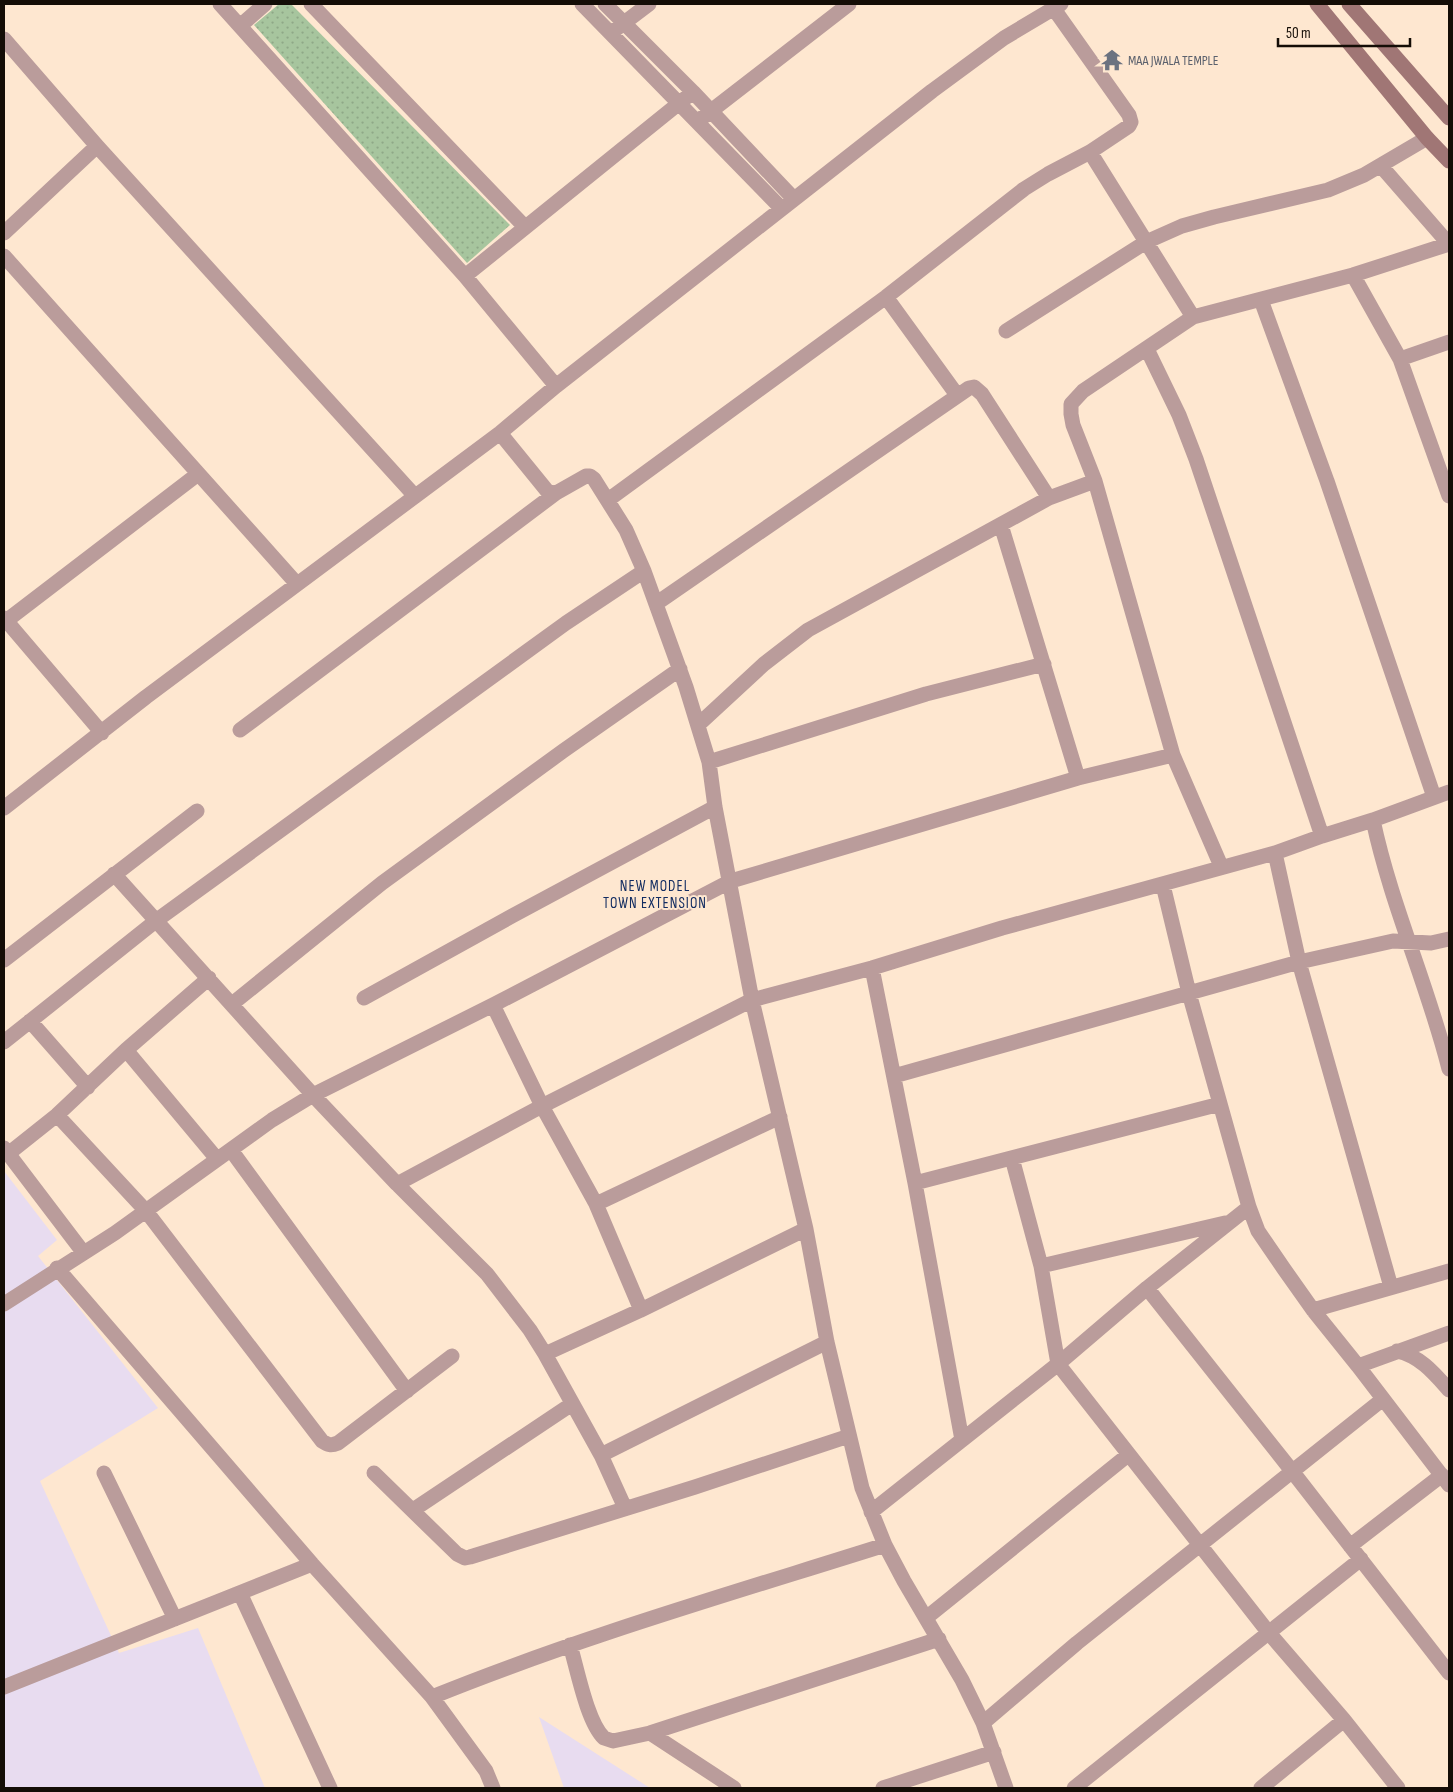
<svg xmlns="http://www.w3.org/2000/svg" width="1453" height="1792" font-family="'Sofia Sans Condensed',sans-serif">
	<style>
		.industrial { fill: #e8dcf0 }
		.grass { fill: url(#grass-dots) }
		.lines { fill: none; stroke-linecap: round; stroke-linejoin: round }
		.minor { stroke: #ba9c9b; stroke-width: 15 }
		.secondary { stroke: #a07675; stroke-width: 15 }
		.labels { text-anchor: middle; stroke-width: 4; stroke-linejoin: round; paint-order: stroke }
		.worship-label { font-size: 14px; fill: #5b616d; stroke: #fee7d0; text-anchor: start }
		.neighbourhood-label { font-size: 15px; letter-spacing: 1px; fill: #122c61; stroke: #fee7d0 }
	</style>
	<defs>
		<pattern id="grass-dots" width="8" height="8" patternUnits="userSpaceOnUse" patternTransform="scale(1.25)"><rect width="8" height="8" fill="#a7c59e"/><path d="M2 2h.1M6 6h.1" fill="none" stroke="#8fa887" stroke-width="1.8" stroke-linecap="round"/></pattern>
	</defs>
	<rect width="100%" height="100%" fill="#fee7d0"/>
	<path class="industrial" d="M4,1171L57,1240L38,1256L158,1408L40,1481L119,1653L198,1628L265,1788H4Z
		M539,1717L650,1788H564Z"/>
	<path class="grass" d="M279,4H291L510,225L467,263L254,25Z"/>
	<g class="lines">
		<path class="minor" d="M220,4L465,276L556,386
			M311,4L525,227
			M582,4L782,209
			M605,4L693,92L794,199
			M240,26L265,4
			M616,29L649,4
			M4,39L97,146L414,495
			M702,118L849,4
			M1090,152L1193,317
			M1381,166L1449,244
			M4,233L97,146
			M4,256L297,584
			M1353,275L1400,359L1449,496
			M465,276L693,92
			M886,297L957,395
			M1261,300L1327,481L1434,797
			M1006,331L1146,242L1182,226L1214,217L1328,190L1364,175L1427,138
			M1147,349L1179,415L1196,459L1322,836
			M1400,359L1449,342
			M500,433L548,492L556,493L586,476H590L594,479L626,530L644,571L686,687L709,762L715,807L752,1000L806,1229L827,1342L862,1488L885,1545L904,1581L962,1680L983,1723L1006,1788
			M608,500L886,297L1024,189L1048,174L1090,152L1129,126L1131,122L1129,115L1054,9
			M1001,525L1078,778
			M657,603L969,388L974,387L982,394L1049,498
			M4,618L102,733
			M6,621L198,474
			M698,725L764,664L808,630L1049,498L1095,481
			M240,730L556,493
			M709,762L926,694L1044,664
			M4,808L146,697L500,433L556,386L932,91L1004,38L1061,4
			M1373,820C1391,905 1428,985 1449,1069
			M1275,853L1299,962L1391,1287
			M1221,866L1173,755L1095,481L1073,425L1071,414V404L1083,391L1193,317L1353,275L1449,244
			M114,874L313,1095L397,1184L487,1274L530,1330L545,1354L601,1455L625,1508
			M1163,885L1189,993L1249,1207L1258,1231L1284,1269L1313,1310L1358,1366L1449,1485
			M4,960L197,811
			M872,968L915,1183L962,1440
			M364,998L512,916L715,807
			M232,1004L382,883L563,751L680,669
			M493,1005L542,1106L596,1204L641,1310
			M30,1021L88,1087
			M4,1042L157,920L566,623L644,571
			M126,1050L217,1159
			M894,1076L1299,962L1393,941L1431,943L1449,939
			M57,1115L146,1211L322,1441C328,1445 331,1446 338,1443L452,1356
			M4,1148L83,1252
			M231,1150L407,1391
			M8,1154L57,1115L126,1050L209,978
			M1012,1158L1041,1266L1058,1364L1269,1633L1344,1720L1398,1788
			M915,1183L1220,1104
			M397,1184L542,1106L752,1000L872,968L1002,928L1275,853L1322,836L1373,820L1449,792
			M596,1204L780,1117
			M1041,1266L1225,1223
			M57,1268L312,1564L432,1697L486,1771L493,1788
			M1147,1288L1292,1471L1449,1673
			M4,1304L115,1233L272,1120L313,1095L493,1005L731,881L1078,778L1173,755
			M1313,1310L1449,1271
			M1397,1351C1420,1356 1434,1373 1449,1390
			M545,1354L641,1310L806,1229
			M1358,1366L1449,1333
			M601,1455L827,1342
			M104,1473L175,1619
			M374,1473L457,1554L465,1558L470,1557L695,1487L849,1436
			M413,1510L572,1404
			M871,1512L1058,1364L1147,1288L1249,1207
			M1350,1546L1442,1475
			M240,1593L330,1788
			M926,1618L1128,1455
			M570,1645C577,1668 587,1722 604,1738L613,1741L650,1733L939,1639
			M4,1687L312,1564
			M432,1697C580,1637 733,1593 885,1545
			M983,1723L1077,1643L1383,1399
			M650,1733L734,1788
			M883,1788L994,1752
			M1074,1788L1361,1559
			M1261,1788L1344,1720"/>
		<path class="secondary" d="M1317,4L1427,138L1449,161
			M1349,4L1449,118"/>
	</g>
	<defs>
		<g id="temple-bare" transform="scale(1.725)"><path d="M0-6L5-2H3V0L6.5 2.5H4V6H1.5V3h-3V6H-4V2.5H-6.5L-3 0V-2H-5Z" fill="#6b7280" stroke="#fee7d0" stroke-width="2.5" paint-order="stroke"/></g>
	</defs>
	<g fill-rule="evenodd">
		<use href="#temple-bare" x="1112" y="60"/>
	</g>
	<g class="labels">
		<g class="worship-label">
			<text x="1128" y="65">MAA JWALA TEMPLE</text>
		</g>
		<g class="neighbourhood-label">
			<text x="655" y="891">NEW MODEL<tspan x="655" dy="17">TOWN EXTENSION</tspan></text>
		</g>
	</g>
	<rect width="1453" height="1792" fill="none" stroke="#140d06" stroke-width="10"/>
	<path d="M1278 38v8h132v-8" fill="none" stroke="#140d06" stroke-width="2.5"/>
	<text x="1286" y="38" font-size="15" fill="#140d06" stroke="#fee7d0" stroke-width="4" paint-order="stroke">50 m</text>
</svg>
